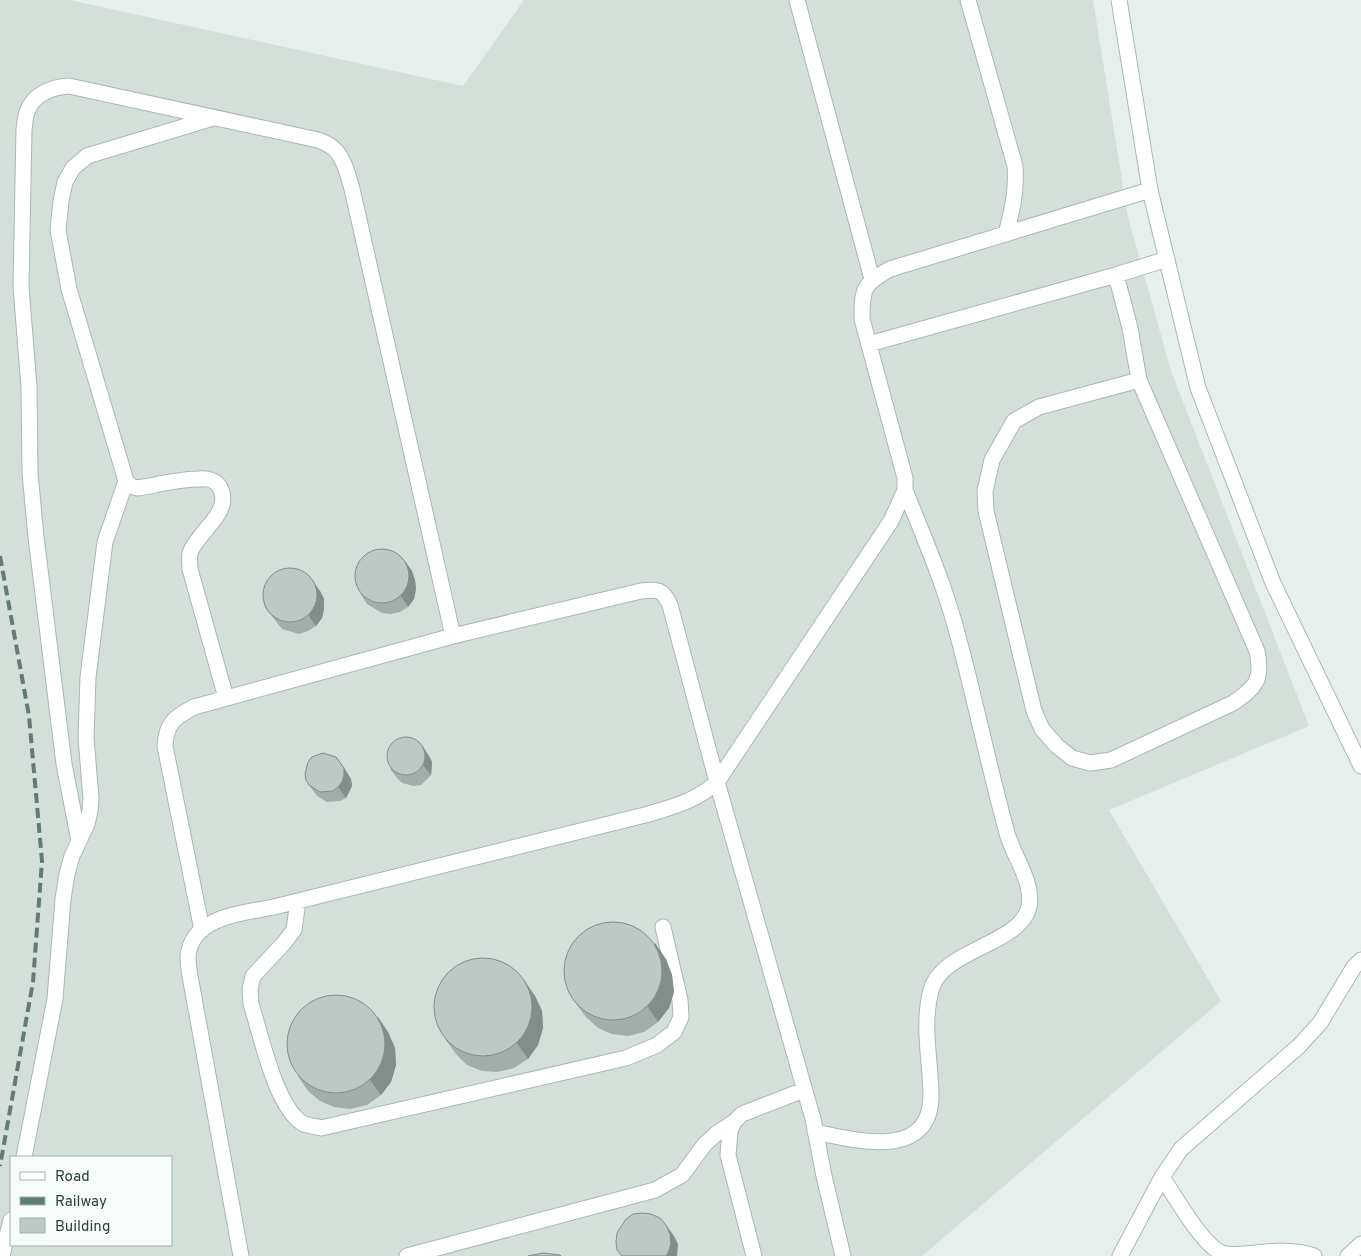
<svg xmlns="http://www.w3.org/2000/svg" width="1361" height="1256" font-family="Overpass,sans-serif">
	<style>
		.built { fill: #d4dfda; fill-rule: evenodd }
		.lines { fill: none; stroke-linecap: round; stroke-linejoin: round }
		.minor-casing { stroke: #a8b8b2; stroke-width: 17 }
		.minor { stroke: #fff; stroke-width: 15 }
		.rail { stroke: #5f7d75; stroke-width: 4; stroke-dasharray: 10 5; stroke-linecap: butt }
		.wall { fill: #a1aea9 }
		.shaded-wall { fill: #838d89 }
		.building { fill: #bbcac4; stroke: #838d89 }
	</style>
	<rect width="100%" height="100%" fill="#e6efeb"/>
	<path class="built" d="M0,0H70L463,86L524,0H1093L1128,217L1171,371L1309,726L1109,810L1221,1001L922,1256H0ZM11,1157H171V1245H11Z"/>
	<g class="lines">
		<g class="minor-casing">
			<path id="minor" d="M797,0L872,279
				M968,0L1015,166C1017,190 1012,211 1006,234
				M1119,0L1150,190L1198,388L1273,583L1361,766
				M213,118L87,156L73,168L65,182L61,201L58,230L69,289L126,481L131,486L137,488C157,485 179,479 199,479C207,478 218,480 221,490C231,514 197,532 190,553C189,558 190,564 190,569L226,698
				M1116,275L1130,328L1139,380L1257,651C1263,680 1256,687 1233,703L1111,760L1090,763L1072,758L1057,746L1042,729L1034,711L986,511L985,491L992,460L1014,421L1039,407L1139,380
				M869,344L1116,275L1167,259
				M79,841L64,764L36,537L30,473L29,387L21,287L24,129C25,124 25,117 27,112C33,94 52,87 69,86L318,140C323,142 329,144 333,148C344,157 348,175 352,189L453,636
				M298,901L294,930L284,943L253,976L250,989L251,1004C261,1035 275,1105 302,1123C307,1126 315,1126 321,1128L626,1058L657,1045L674,1032L681,1017L680,1000L663,927
				M202,930L165,746C166,723 175,717 194,707L453,636L641,591C657,589 663,589 670,605L717,782L813,1119L824,1176L843,1256
				M815,1132C858,1141 933,1161 931,1092C930,1058 922,1024 931,990C942,949 1020,945 1029,907C1034,882 1013,856 1007,833C988,764 974,694 955,625C942,579 923,535 905,490
				M24,1157L55,999L63,899L67,874L72,856L87,824L90,811L91,798L86,738L88,677L105,542L126,481
				M1162,1177C1175,1196 1202,1245 1222,1253C1231,1256 1246,1254 1256,1253C1276,1251 1295,1249 1314,1256
				M2,1256L11,1220
				M241,1256L190,976C189,970 188,962 188,956C192,916 244,913 274,907L649,814C675,806 696,801 717,782L891,521L905,490V478L862,319C862,289 863,284 890,269L1150,190
				M407,1256L655,1190L682,1175L705,1144L716,1134L734,1122
				M754,1256L728,1155L730,1131L734,1122L742,1114L804,1090
				M1120,1256L1162,1177L1181,1149L1299,1046L1320,1023L1354,967L1361,960
				M1348,1256L1361,1244"/>
		</g>
		<use href="#minor" class="minor"/>
		<path class="rail" d="M0,556L29,716L42,861L33,982L0,1166"/>
	</g>
	<path class="wall" d="M412,571L415,580L416,589L414,599L408,607L400,612L391,614L382,613L367,604L360,593Z
		M320,591L324,599V609L322,618L316,626L308,631L299,634L282,629L264,606Z
		M429,756L432,762L431,775L421,785L414,786L402,783L398,779L390,769Z
		M344,767L351,779L352,786L346,798L340,801L327,802L317,796L309,785Z
		M666,959L672,975L674,992L669,1008L658,1022L644,1032L628,1036L612,1034L598,1028L586,1017L575,1002Z
		M535,996L542,1011L543,1028L538,1045L528,1059L514,1068L497,1072L482,1071L467,1065L456,1054L445,1039Z
		M388,1032L395,1048L396,1065L391,1082L381,1095L367,1105L350,1109L334,1107L320,1101L308,1091L298,1076Z"/>
	<path class="shaded-wall" d="M405,561L412,571L415,580L416,589L414,599L408,607L401,596Z
		M313,581L320,591L324,599V609L322,618L316,626L309,616Z
		M422,745L429,756L432,762L431,775L423,765Z
		M336,757L351,779L352,786L346,798L338,787Z
		M655,943L666,959L672,975L674,992L669,1008L658,1022L648,1007Z
		M524,980L535,996L542,1011L543,1028L538,1045L528,1059L517,1043Z
		M378,1017L388,1032L395,1048L396,1065L391,1082L381,1095L370,1080Z
		M666,1225L674,1236L678,1244L677,1256H666Z"/>
	<path class="building" d="M355 576a27 27 0 1 1 54 0a27 27 0 1 1-54 0Z
		M263 595a27 27 0 1 1 54 0a27 27 0 1 1-54 0Z
		M387 756a19 19 0 1 1 38 0a19 19 0 1 1-38 0Z
		M323,753L336,757L344,768V775L342,782L338,787L333,791L320,792L309,785L306,780L305,774L308,762L312,757Z
		M564 971a49 49 0 1 1 98 0a49 49 0 1 1-98 0Z
		M434 1007a49 49 0 1 1 98 0a49 49 0 1 1-98 0Z
		M287 1044a49 49 0 1 1 98 0a49 49 0 1 1-98 0Z
		M642,1213L651,1214L660,1218L666,1225L670,1234L671,1244L668,1253L666,1256H622L617,1250L616,1242L617,1233L626,1219L633,1214Z
		M543,1253L560,1255L561,1256H528Z"/>
	<rect x="10" y="1156" width="162" height="90" fill="#f7fbf9" stroke="#a3b1ad"/>
	<rect x="20" y="1172" width="25" height="8" fill="#ffffff" stroke="#a3b1ad"/>
	<text x="55" y="1181" font-size="15" fill="#24423a">Road</text>
	<rect x="20" y="1197" width="25" height="8" fill="#5f7d75" stroke="#a3b1ad"/>
	<text x="55" y="1206" font-size="15" fill="#24423a">Railway</text>
	<rect x="20" y="1218" width="25" height="15" fill="#bbcac4" stroke="#a3b1ad"/>
	<text x="55" y="1231" font-size="15" fill="#24423a">Building</text>
</svg>
